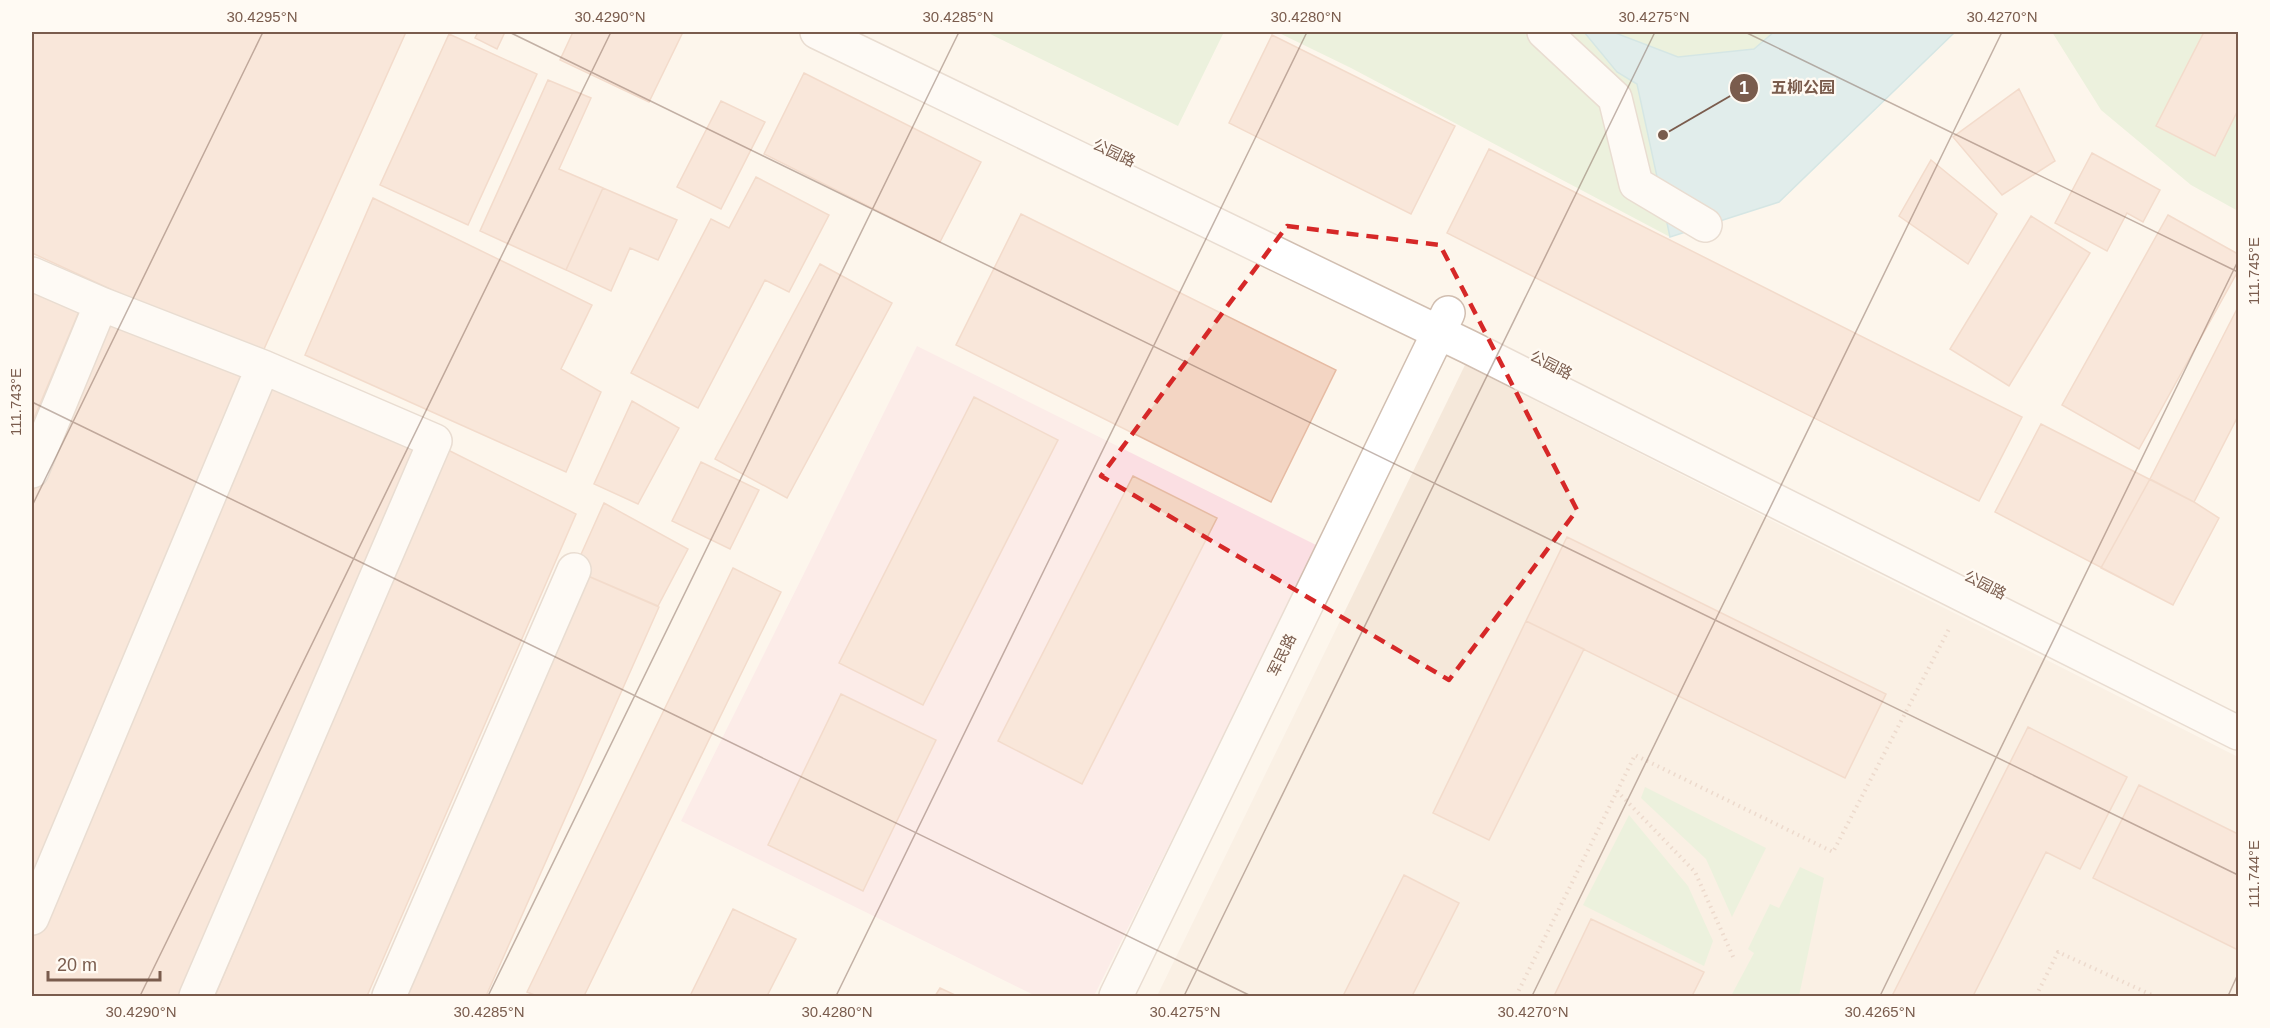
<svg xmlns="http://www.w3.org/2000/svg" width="2270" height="1028" font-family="Arial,'Noto Sans SC',sans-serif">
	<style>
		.residential { fill: #f5e8da }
		.medical { fill: #fbdfe3 }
		.green { fill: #d8ecc9 }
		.water { fill: #bfe3e8; stroke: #a5d3da; stroke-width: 1.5 }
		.building { fill: #f3d5c3; stroke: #e6bba3; stroke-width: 1.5 }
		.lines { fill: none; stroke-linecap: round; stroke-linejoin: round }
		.minor-casing { stroke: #d1beb0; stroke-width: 36 }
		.path { stroke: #d9b8a5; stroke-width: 4; stroke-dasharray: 1.5 4.5; stroke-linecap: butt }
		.minor { stroke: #fff; stroke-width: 33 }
		.marked { fill: none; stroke: #d62828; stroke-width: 4.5; stroke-dasharray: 12 8; stroke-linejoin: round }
		.ticks { fill: none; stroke: #7a5c4d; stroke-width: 1.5; stroke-opacity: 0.45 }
		.labels { text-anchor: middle; stroke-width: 4.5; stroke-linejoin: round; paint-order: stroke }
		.street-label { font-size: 15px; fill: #7a5c4d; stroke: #fffaf3 }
		.leader { fill: none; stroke: #7a5c4d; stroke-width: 2 }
		.callout-dot { fill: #7a5c4d; stroke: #fffaf3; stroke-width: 2 }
		.mark-label { font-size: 18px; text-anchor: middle; font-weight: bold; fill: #fff }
		.callout-label { font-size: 16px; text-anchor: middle; font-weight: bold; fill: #7a5c4d; stroke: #fffaf3; stroke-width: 4.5; stroke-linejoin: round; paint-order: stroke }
		.neatline { fill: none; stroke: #7a5c4d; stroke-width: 2 }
		.ticks-label { font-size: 15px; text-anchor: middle; fill: #7a5c4d }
	</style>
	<rect width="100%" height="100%" fill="#fdf6ec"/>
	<path class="residential" d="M1465,365L2238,757V996H1157Z"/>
	<path class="medical" d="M917,346L1318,546L1094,996H1036L681,821Z"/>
	<path class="green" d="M986,32H1224L1178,126Z
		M1277,32H1955L1779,202L1670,237L1351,68Z
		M2052,32H2238V211L2191,185L2101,110Z
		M1645,787L1766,848L1732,917L1706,859L1641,798Z
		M1629,815L1688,886L1713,941L1704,966L1583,905Z
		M1800,867L1824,878L1799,996H1731L1754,953L1748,949L1770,904L1779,908Z"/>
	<path class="water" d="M1584,32H1613L1678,57L1754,49L1774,32H1955L1779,202L1670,237L1637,84L1617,72Z"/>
	<path class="building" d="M32,32H406L260,358L32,253Z
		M478,32H505L497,49L475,38Z
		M573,32H683L649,102L560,60Z
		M2204,32H2238V110L2215,156L2156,126Z
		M449,34L537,74L468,225L380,185Z
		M1272,35L1455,126L1411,214L1229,123Z
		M804,73L981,162L940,242L764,154Z
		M548,80L591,98L559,169L603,188L566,270L480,231Z
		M2019,89L2055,161L2002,195L1953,137Z
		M721,101L765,122L721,209L677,187Z
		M1489,149L2022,417L1979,501L1447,233Z
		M2092,153L2160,190L2143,222L2127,213L2107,251L2055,223Z
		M1931,160L1997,214L1968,264L1899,216Z
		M756,177L829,215L789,292L765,280L698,408L631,373L711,219L729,228Z
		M603,188L677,220L658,260L630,248L611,291L566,270Z
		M373,198L592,305L561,369L601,392L566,472L305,355Z
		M1021,214L1336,370L1271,502L956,345Z
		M2168,215L2238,254V271L2139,449L2062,405Z
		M2031,216L2090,253L2009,386L1950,349Z
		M820,264L892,303L787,498L715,459Z
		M32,288L80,309L32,423Z
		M2238,307V416L2194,502L2150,479Z
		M106,319L256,383L32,918V494Z
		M256,383L435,441L196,996H32V918Z
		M974,397L1058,440L923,705L839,663Z
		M632,401L679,428L638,504L594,484Z
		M2041,424L2194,502L2219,518L2173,605L1995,512Z
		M446,449L576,514L367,996H215Z
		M701,462L759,490L730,549L672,521Z
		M1133,476L1217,518L1082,784L998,741Z
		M2150,479L2194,502L2219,518L2173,605L2101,568Z
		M604,503L688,549L658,606L574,570Z
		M1567,537L1886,694L1845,778L1526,621Z
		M733,568L781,592L584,996H537L527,992Z
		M574,570L659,607L486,996H389Z
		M1526,621L1584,649L1489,840L1433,813Z
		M841,694L936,740L863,891L768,845Z
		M2028,727L2127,777L2080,869L2046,852L1973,996H1892Z
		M2139,785L2238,834V950L2093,878Z
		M1404,875L1459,903L1412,996H1343Z
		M733,909L796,939L767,996H690Z
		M1591,919L1704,972L1692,996H1554Z
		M940,988L957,996H935Z"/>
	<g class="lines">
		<g class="minor-casing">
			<path id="minor" d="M817,32L1469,347L2238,733
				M1544,32L1615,98L1636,184L1705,225
				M32,274L101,304L263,367L435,441L196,996
				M32,471L101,304
				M32,918L263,367
				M389,996L574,570
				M1116,996L1448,313"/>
		</g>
		<path class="path" d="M1617,791L1695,872L1735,961
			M1516,996L1635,755L1833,852L1949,629
			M2036,996L2058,952L2154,996"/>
		<use href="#minor" class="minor"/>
	</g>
	<path d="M0 0H2270V1028H0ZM1287,226L1440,245L1577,510L1449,680L1101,476Z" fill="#fdf6ec" fill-opacity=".55" fill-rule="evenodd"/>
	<path class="marked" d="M1287,226L1440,245L1577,510L1449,680L1101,476Z"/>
	<path class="ticks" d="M509,32L2238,875M1745,32L2238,272M32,402L1251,996M32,506L263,32M140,996L611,32M488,996L959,32M836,996L1307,32M1184,996L1655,32M1532,996L2002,32M1880,996L2238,261M2228,996L2238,974"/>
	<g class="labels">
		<g class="street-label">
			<text transform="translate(1114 153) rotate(25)" y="5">公园路</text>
			<text transform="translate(1551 365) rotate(27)" y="5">公园路</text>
			<text transform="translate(1985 585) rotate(27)" y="5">公园路</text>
			<text transform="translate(1282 655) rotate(-64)" y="5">军民路</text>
		</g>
	</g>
	<path class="leader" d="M1663 135L1744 88"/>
	<g class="callout-dot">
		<circle cx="1663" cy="135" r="6"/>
		<circle cx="1744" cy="88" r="15"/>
	</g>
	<g class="mark-label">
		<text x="1744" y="94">1</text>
	</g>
	<g class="callout-label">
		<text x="1803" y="93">五柳公园</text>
	</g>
	<rect width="2270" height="1028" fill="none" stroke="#fffaf3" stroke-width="66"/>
	<path d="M48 971v9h112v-9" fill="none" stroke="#7a5c4d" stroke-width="3"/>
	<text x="57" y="971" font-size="18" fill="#7a5c4d" stroke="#fffaf3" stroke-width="4.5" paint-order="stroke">20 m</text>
	<rect x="33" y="33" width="2204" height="962" class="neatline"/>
	<g class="ticks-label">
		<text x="262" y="22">30.4295°N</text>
		<text x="610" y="22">30.4290°N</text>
		<text x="958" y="22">30.4285°N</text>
		<text x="1306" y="22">30.4280°N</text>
		<text x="1654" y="22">30.4275°N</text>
		<text x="2002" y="22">30.4270°N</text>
		<text transform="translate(2254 271) rotate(-90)" y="5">111.745°E</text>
		<text transform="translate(16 402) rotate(-90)" y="5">111.743°E</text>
		<text transform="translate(2254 874) rotate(-90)" y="5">111.744°E</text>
		<text x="141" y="1017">30.4290°N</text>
		<text x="489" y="1017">30.4285°N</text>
		<text x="837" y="1017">30.4280°N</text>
		<text x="1185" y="1017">30.4275°N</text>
		<text x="1533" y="1017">30.4270°N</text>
		<text x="1880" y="1017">30.4265°N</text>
	</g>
</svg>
